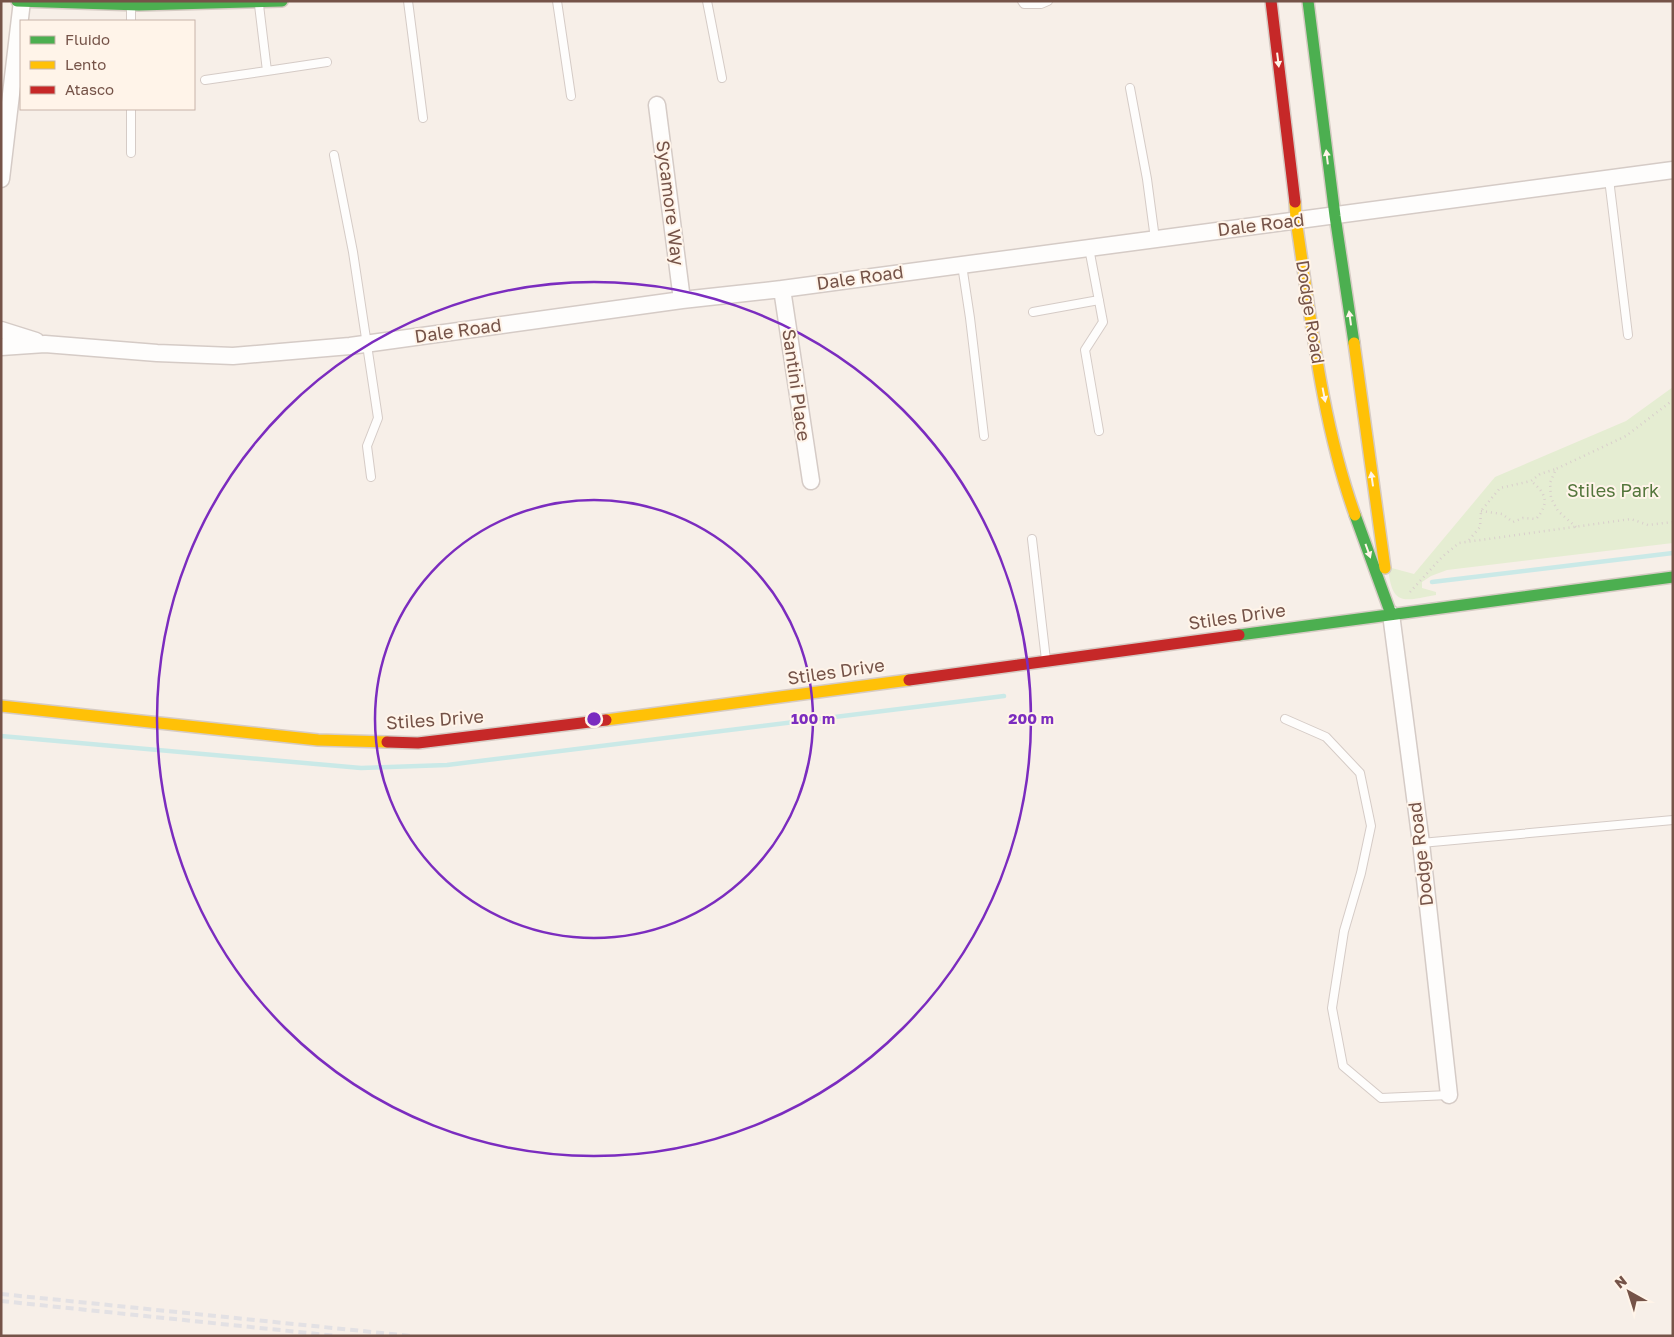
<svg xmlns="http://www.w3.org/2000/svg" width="1674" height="1337" font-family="'Golos Text',sans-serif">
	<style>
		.green { fill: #e5edd2 }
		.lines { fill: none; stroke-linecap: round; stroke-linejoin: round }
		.stream { stroke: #cae9e7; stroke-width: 4.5 }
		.lane-casing { stroke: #d5cbc6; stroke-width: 10 }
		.street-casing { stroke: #d5cbc6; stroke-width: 19 }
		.fast-casing { stroke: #d6cbc4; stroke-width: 14 }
		.slow-casing { stroke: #d6cbc4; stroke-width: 14 }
		.jam-casing { stroke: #d6cbc4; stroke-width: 14 }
		.path { stroke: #d9cfcc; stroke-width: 2.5; stroke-dasharray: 1 4; stroke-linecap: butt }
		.lane { stroke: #fefdfc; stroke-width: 8 }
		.street { stroke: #fefdfc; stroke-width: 16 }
		.fast { stroke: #4caf50; stroke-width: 11 }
		.slow { stroke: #ffc107; stroke-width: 11 }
		.jam { stroke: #c62828; stroke-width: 11 }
		.rail { stroke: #e3e1e4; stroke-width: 4; stroke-dasharray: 8 5; stroke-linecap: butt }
		.oneway { fill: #fff4e9 }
		.ring { fill: none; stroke: #7b2cbf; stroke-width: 2.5 }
		.labels { text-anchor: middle; stroke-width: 4; stroke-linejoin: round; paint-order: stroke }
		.street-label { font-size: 18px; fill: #755348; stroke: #fff4e9 }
		.park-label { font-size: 18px; fill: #54763c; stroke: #fff4e9 }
		.centre { fill: #7b2cbf; stroke: #fff4e9; stroke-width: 2.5 }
		.ring-label { font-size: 15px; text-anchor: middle; font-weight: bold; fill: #7b2cbf; stroke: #fff4e9; stroke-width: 4; stroke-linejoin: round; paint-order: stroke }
	</style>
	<rect width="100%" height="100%" fill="#f7efe8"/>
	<path class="green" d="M1673,387V543L1447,570L1431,576L1422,582V588L1436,592V595C1403,601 1392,607 1388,567L1414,574L1495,477L1626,421Z"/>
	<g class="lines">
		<path class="stream" d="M1432,582L1673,553
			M1,736L361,768L447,765L1004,696"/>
		<g class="lane-casing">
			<path id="lane" d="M408,1L423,118
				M557,1L571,96
				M707,1L722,78
				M1022,1L1024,4H1041L1048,1
				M259,5L267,71L327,62
				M131,21V6
				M205,80L267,71
				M1130,88L1147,179L1155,239
				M131,109V153
				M334,155L353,252L378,418L367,446L371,477
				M1609,179L1628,335
				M1089,248L1103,322L1085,350L1099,431
				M962,265L970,318L984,436
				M1033,312L1099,300
				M1032,539L1046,660
				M1285,719L1326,737L1360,773L1371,826L1361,873L1344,931L1332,1008L1343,1066L1381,1098L1449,1095
				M1421,843L1673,820"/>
		</g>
		<g class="street-casing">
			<path id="street" d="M657,105L682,300
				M1,179L22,1
				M782,289L811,481
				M1,330L36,341
				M1,347L45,344L157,353L233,356L280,352L350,346L682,300L782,289L1673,170
				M1391,614L1421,843L1449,1095"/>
		</g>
		<g class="fast-casing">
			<path id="fast" d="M17,1L139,5L282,1
				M1308,1L1335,216L1354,343
				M1355,515L1391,614
				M1239,635L1673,577"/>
		</g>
		<g class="slow-casing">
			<path id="slow" d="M1295,202L1296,220C1311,318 1321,420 1355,515
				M1354,343L1385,568
				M1,706L318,740L387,742
				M606,720L909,680"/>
		</g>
		<g class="jam-casing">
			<path id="jam" d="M1271,1L1295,202
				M909,680L1239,635
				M387,742L418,743L606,720"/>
		</g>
		<path class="path" d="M1481,511L1502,514L1513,522L1523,518L1536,519C1550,503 1546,493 1531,481
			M1576,527L1558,511L1551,498L1550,483L1556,469L1626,436L1673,400
			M1469,540L1480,527L1481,511L1500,488L1531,481L1540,474L1556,469
			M1410,592L1442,557L1459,543L1631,519L1648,525L1673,522"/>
		<use href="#lane" class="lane"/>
		<use href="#street" class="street"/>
		<use href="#fast" class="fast"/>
		<use href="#slow" class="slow"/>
		<use href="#jam" class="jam"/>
		<path class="rail" d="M1,1294L411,1336
			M1,1301L337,1336"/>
	</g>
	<defs><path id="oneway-solid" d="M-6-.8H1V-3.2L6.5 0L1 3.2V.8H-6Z" transform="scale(1.25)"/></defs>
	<g class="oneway">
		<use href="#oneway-solid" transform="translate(1278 60) rotate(83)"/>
		<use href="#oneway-solid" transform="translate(1327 157) rotate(-97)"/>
		<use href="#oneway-solid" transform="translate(1350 318) rotate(-98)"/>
		<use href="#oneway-solid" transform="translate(1324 395) rotate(79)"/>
		<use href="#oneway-solid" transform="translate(1372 479) rotate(-98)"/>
		<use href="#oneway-solid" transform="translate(1368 551) rotate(70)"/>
	</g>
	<g class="ring">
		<circle cx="594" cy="719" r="219"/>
		<circle cx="594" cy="719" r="437"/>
	</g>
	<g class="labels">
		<g class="street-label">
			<text transform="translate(670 203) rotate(83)" y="6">Sycamore Way</text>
			<text transform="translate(1261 225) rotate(-7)" y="6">Dale Road</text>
			<text transform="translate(860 278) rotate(-8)" y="6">Dale Road</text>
			<text transform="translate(1310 312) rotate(81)" y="6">Dodge Road</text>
			<text transform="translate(458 331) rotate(-8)" y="6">Dale Road</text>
			<text transform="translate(796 385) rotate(82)" y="6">Santini Place</text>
			<text transform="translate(1237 617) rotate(-8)" y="6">Stiles Drive</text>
			<text transform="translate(836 672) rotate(-8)" y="6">Stiles Drive</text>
			<text transform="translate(435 720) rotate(-4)" y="6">Stiles Drive</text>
			<text transform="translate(1421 854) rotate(-97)" y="6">Dodge Road</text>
		</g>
		<g class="park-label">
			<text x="1613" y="497">Stiles Park</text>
		</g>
	</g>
	<circle cx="594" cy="719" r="8" class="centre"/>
	<g class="ring-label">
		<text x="813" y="724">100 m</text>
		<text x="1031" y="724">200 m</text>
	</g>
	<rect width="1674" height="1337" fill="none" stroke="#755348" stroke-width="5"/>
	<rect x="20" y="20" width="175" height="90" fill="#fff4e9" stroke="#c8b4a9"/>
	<rect x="30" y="36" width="25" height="8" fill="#4caf50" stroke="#c8b4a9"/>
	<text x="65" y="45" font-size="15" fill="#755348">Fluido</text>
	<rect x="30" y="61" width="25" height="8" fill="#ffc107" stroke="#c8b4a9"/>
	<text x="65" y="70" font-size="15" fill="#755348">Lento</text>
	<rect x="30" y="86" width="25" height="8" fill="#c62828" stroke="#c8b4a9"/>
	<text x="65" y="95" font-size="15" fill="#755348">Atasco</text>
	<g transform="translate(1629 1292) rotate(321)" stroke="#fff4e9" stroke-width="4" paint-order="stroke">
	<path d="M0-4L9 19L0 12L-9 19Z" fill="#755348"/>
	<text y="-8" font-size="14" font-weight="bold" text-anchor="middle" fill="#755348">N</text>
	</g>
</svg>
